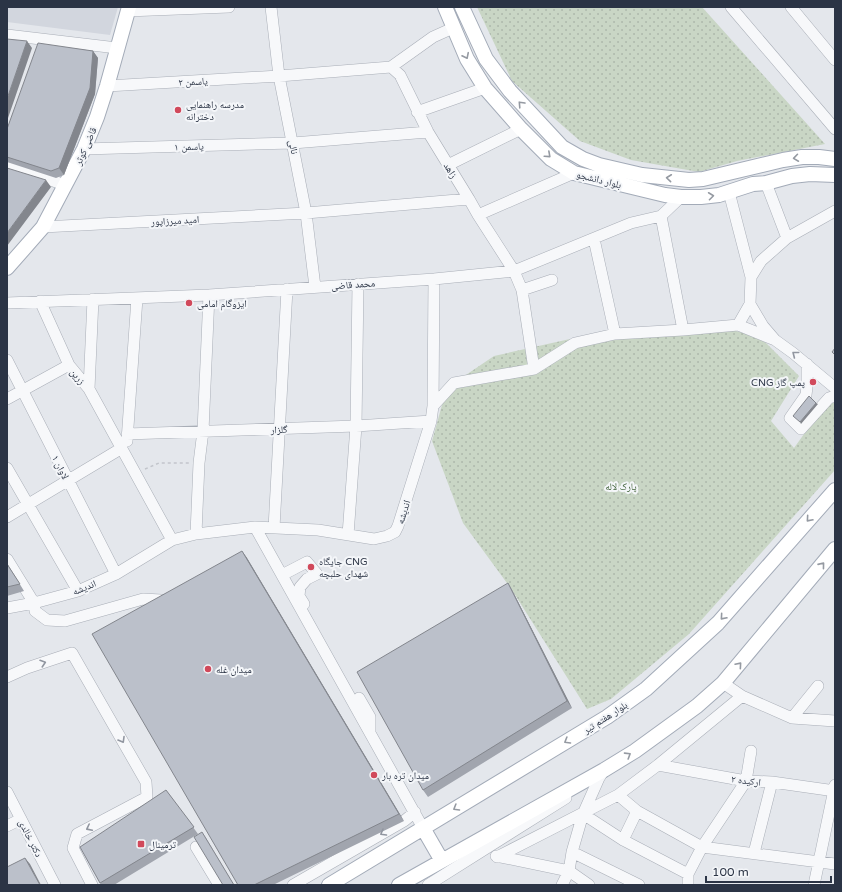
<svg xmlns="http://www.w3.org/2000/svg" width="842" height="892" font-family="'Varela Round','Noto Naskh Arabic',sans-serif">
	<style>
		.built { fill: #d2d6de }
		.grass { fill: url(#grass-dots) }
		.lines { fill: none; stroke-linecap: round; stroke-linejoin: round }
		.minor-casing { stroke: #a9aeb7; stroke-width: 12 }
		.major-casing { stroke: #a3abb8; stroke-width: 16 }
		.path { stroke: #c2c5cb; stroke-width: 1.5; stroke-dasharray: 3 3; stroke-linecap: butt }
		.minor { stroke: #f7f8fa; stroke-width: 11 }
		.major { stroke: #fff; stroke-width: 14 }
		.wall { fill: #a1a5ae }
		.shaded-wall { fill: #83868d }
		.building { fill: #bbc0ca; stroke: #83868d }
		.oneway { stroke: #959aa2 }
		.oneway2 { stroke: #9196a0 }
		.poi-dot { fill: #d1495b; stroke: #f4f6f9; stroke-width: 1.5 }
		.labels { text-anchor: middle; stroke-width: 4; stroke-linejoin: round; paint-order: stroke }
		.street-label { font-size: 10px; fill: #2b3445; stroke: #f4f6f9 }
		.poi-label { font-size: 10px; fill: #2b3445; stroke: #f4f6f9; text-anchor: start }
		.park-label { font-size: 10px; fill: #3f6138; stroke: #f4f6f9 }
	</style>
	<defs>
		<pattern id="grass-dots" width="8" height="8" patternUnits="userSpaceOnUse"><rect width="8" height="8" fill="#c9d6c5"/><path d="M2 2h.1M6 6h.1" fill="none" stroke="#adb8ab" stroke-width="1.8" stroke-linecap="round"/></pattern>
	</defs>
	<rect width="100%" height="100%" fill="#e4e7ec"/>
	<path class="built" d="M7,7H118L110,35L7,22Z"/>
	<path class="grass" d="M477,7H702L825,144L737,161L699,172L631,160L580,141L512,81Z
		M732,330L760,337L799,376L771,421L794,448L822,409L833,402L835,404V470L689,634L611,699L587,709L512,590L463,523L432,441L442,405L454,383L494,356L570,339Z"/>
	<g class="lines">
		<g class="minor-casing">
			<path id="minor" d="M271,7L279,76L306,213L315,287
				M731,7L835,129
				M791,7L835,60
				M127,11L229,7
				M7,35L117,48
				M391,67L400,75L428,132L469,199L478,215L514,271L522,290L534,369
				M391,67L433,37L453,28
				M107,86L279,76L391,67
				M417,112L485,88
				M84,149L293,143L428,132
				M7,165L65,185
				M448,165L521,129
				M766,183L787,238
				M729,192L751,277
				M478,215L574,173
				M661,216L683,330
				M43,227L306,213L469,199
				M594,239L615,334
				M522,290L552,280
				M40,301L69,365L89,389L172,540
				M7,303L209,295L434,279L514,271L631,223L661,216L681,197
				M750,304L751,277L761,261L787,238L835,211
				M750,304L763,326L775,340L738,325Z
				M775,340L793,353L835,388
				M7,360L116,574
				M807,364V387L806,395L790,418L801,429L829,398L835,396
				M89,389L93,299
				M7,399L69,365
				M433,406L434,279
				M127,434L356,426L431,421
				M127,441L137,298
				M7,468L78,591
				M7,517L122,448
				M255,527L423,828
				M274,528L287,289
				M196,534L199,463L203,431L209,295
				M348,535L356,426L358,284
				M7,559L34,603L35,611L47,620L65,621L143,599L161,600L168,603
				M282,575L307,562L317,574L307,579L300,587L299,596L304,604
				M7,608L34,603L78,591L116,574L172,540L196,534L255,527L318,530L374,539L387,536L395,532L398,526L431,421L433,406L454,383L534,369L575,343L615,334L683,330L738,325
				M7,677L27,668L72,653L146,782L147,797L77,834L73,848L92,885
				M723,683L742,696L792,718L835,721
				M359,698L370,717V732
				M792,718L818,686
				M658,765L746,781L772,782L835,791
				M7,792L55,885
				M618,795L637,811L702,847L835,864
				M583,814L623,840L688,874
				M7,826L21,819
				M623,840L637,811
				M196,847L219,885
				M572,852L639,885
				M754,853L772,782
				M496,856L569,871L589,885
				M497,857L618,795L658,765L742,696
				M293,885L404,821L415,812
				M428,885L566,798
				M562,885L569,871L572,852L583,814L599,778L604,770
				M688,885V874L702,847L746,781L751,751
				M814,885L835,785"/>
		</g>
		<g class="major-casing">
			<path id="major" d="M445,7L467,59L485,88L521,129L551,159L574,173L665,195L681,197H701L719,195L753,184L766,183L792,176L810,174L835,175
				M462,7L486,59L510,91L562,147L583,159L599,165L642,175L689,180L703,179L783,160L802,157H819L835,159
				M7,268L43,227L84,149L97,117L107,86L129,7
				M423,828L442,861
				M329,885L607,717L646,689L718,623L835,490
				M399,885L604,770L635,751L697,706L723,683L835,549"/>
		</g>
		<path class="path" d="M145,469L159,463H189"/>
		<use href="#minor" class="minor"/>
		<use href="#major" class="major"/>
	</g>
	<path class="wall" d="M93,51L98,58L95,94L64,175L56,178L7,162V129Z
		M242,551L247,558L404,821L273,885H238Z
		M7,563L24,591L7,596Z
		M508,583L512,590L572,708L428,797L423,790Z
		M166,790L198,834L114,885H101L100,883Z"/>
	<path class="shaded-wall" d="M27,41L32,48L7,121V99Z
		M93,51L98,58L95,94L64,175L59,168Z
		M46,180L51,187L7,246V233Z
		M816,403L818,404L801,424L800,422Z
		M242,551L247,558L404,821L399,814Z
		M508,583L512,590L572,708L567,701Z
		M202,832L206,838L234,885Z
		M25,858L30,864L41,885H40Z"/>
	<path class="building" d="M7,39L27,41L7,99Z
		M38,43L93,51L90,88L59,168L51,171L7,157V129Z
		M7,168L46,180L7,233Z
		M835,348V355L832,352Z
		M809,396L816,403L800,422L793,416Z
		M242,551L399,814L254,885H238L92,634Z
		M7,564L20,584L7,587Z
		M508,583L567,701L423,790L357,672Z
		M166,790L194,827L100,883L80,847Z
		M202,832L234,885H223L194,837Z
		M25,858L40,885H7V867Z"/>
	<defs><path id="oneway-chevron" d="M-2-3.5L2.5 0L-2 3.5" fill="none" stroke-width="1.6" stroke-linecap="round" stroke-linejoin="round"/></defs>
	<g class="oneway">
		<use href="#oneway-chevron" transform="translate(466 56) rotate(64)"/>
		<use href="#oneway-chevron" transform="translate(521 104) rotate(-133)"/>
		<use href="#oneway-chevron" transform="translate(548 155) rotate(42)"/>
		<use href="#oneway-chevron" transform="translate(796 158) rotate(172)"/>
		<use href="#oneway-chevron" transform="translate(669 178) rotate(-174)"/>
		<use href="#oneway-chevron" transform="translate(711 196) rotate(-7)"/>
		<use href="#oneway-chevron" transform="translate(809 519) rotate(131)"/>
		<use href="#oneway-chevron" transform="translate(822 565) rotate(-51)"/>
		<use href="#oneway-chevron" transform="translate(723 617) rotate(131)"/>
		<use href="#oneway-chevron" transform="translate(739 665) rotate(-49)"/>
		<use href="#oneway-chevron" transform="translate(567 741) rotate(149)"/>
		<use href="#oneway-chevron" transform="translate(628 755) rotate(-32)"/>
		<use href="#oneway-chevron" transform="translate(456 808) rotate(149)"/>
	</g>
	<g class="oneway2">
		<use href="#oneway-chevron" transform="translate(795 354) rotate(-142)"/>
		<use href="#oneway-chevron" transform="translate(43 663) rotate(-18)"/>
		<use href="#oneway-chevron" transform="translate(122 740) rotate(60)"/>
		<use href="#oneway-chevron" transform="translate(89 828) rotate(153)"/>
		<use href="#oneway-chevron" transform="translate(383 833) rotate(150)"/>
	</g>
	<g class="poi-dot">
		<circle cx="178" cy="110" r="4"/>
		<circle cx="189" cy="303" r="4"/>
		<circle cx="813" cy="382" r="4"/>
		<circle cx="311" cy="567" r="4"/>
		<circle cx="208" cy="669" r="4"/>
		<circle cx="374" cy="775" r="4"/>
		<rect x="137" y="840" width="8" height="8" rx="2"/>
	</g>
	<g class="labels">
		<g class="street-label">
			<text transform="translate(193 81) rotate(-3)" y="4">یاسمن ۲</text>
			<text transform="translate(85 146) rotate(-66)" y="4">قاضی کوثر</text>
			<text transform="translate(189 146) rotate(-2)" y="4">یاسمن ۱</text>
			<text transform="translate(294 147) rotate(79)" y="4">نالی</text>
			<text transform="translate(451 170) rotate(58)" y="4">زاهد</text>
			<text transform="translate(599 179) rotate(14)" y="4">بلوار دانشجو</text>
			<text transform="translate(175 220) rotate(-3)" y="4">امید میرزاپور</text>
			<text transform="translate(353 284) rotate(-4)" y="4">محمد قاضی</text>
			<text transform="translate(78 376) rotate(49)" y="4">زرین</text>
			<text transform="translate(279 429) rotate(-2)" y="4">گلزار</text>
			<text transform="translate(61 467) rotate(63)" y="4">لاوان ۱</text>
			<text transform="translate(403 512) rotate(-72)" y="4">اندیشه</text>
			<text transform="translate(84 587) rotate(-22)" y="4">اندیشه</text>
			<text transform="translate(605 717) rotate(-33)" y="4">بلوار هفتم تیر</text>
			<text transform="translate(746 780) rotate(7)" y="4">ارکیده ۲</text>
			<text transform="translate(31 838) rotate(63)" y="4">دکتر خالدی</text>
		</g>
		<g class="poi-label">
			<text x="186" y="108">مدرسه راهنمایی<tspan x="186" dy="12">دخترانه</tspan></text>
			<text x="197" y="307">ایزوگام امامی</text>
			<text x="805" y="386" text-anchor="end">CNG پمپ گاز</text>
			<text x="319" y="565">جایگاه CNG<tspan x="319" dy="12">شهدای حلبچه</tspan></text>
			<text x="216" y="673">میدان غله</text>
			<text x="382" y="779">میدان تره بار</text>
			<text x="149" y="848">ترمینال</text>
		</g>
		<g class="park-label">
			<text x="621" y="490">پارک لاله</text>
		</g>
	</g>
	<rect width="842" height="892" fill="none" stroke="#2b3445" stroke-width="16"/>
	<path d="M706 876v6h125v-6" fill="none" stroke="#2b3445" stroke-width="2"/>
	<text x="712" y="876" font-size="12" fill="#2b3445" stroke="#f4f6f9" stroke-width="3" paint-order="stroke">100 m</text>
</svg>
